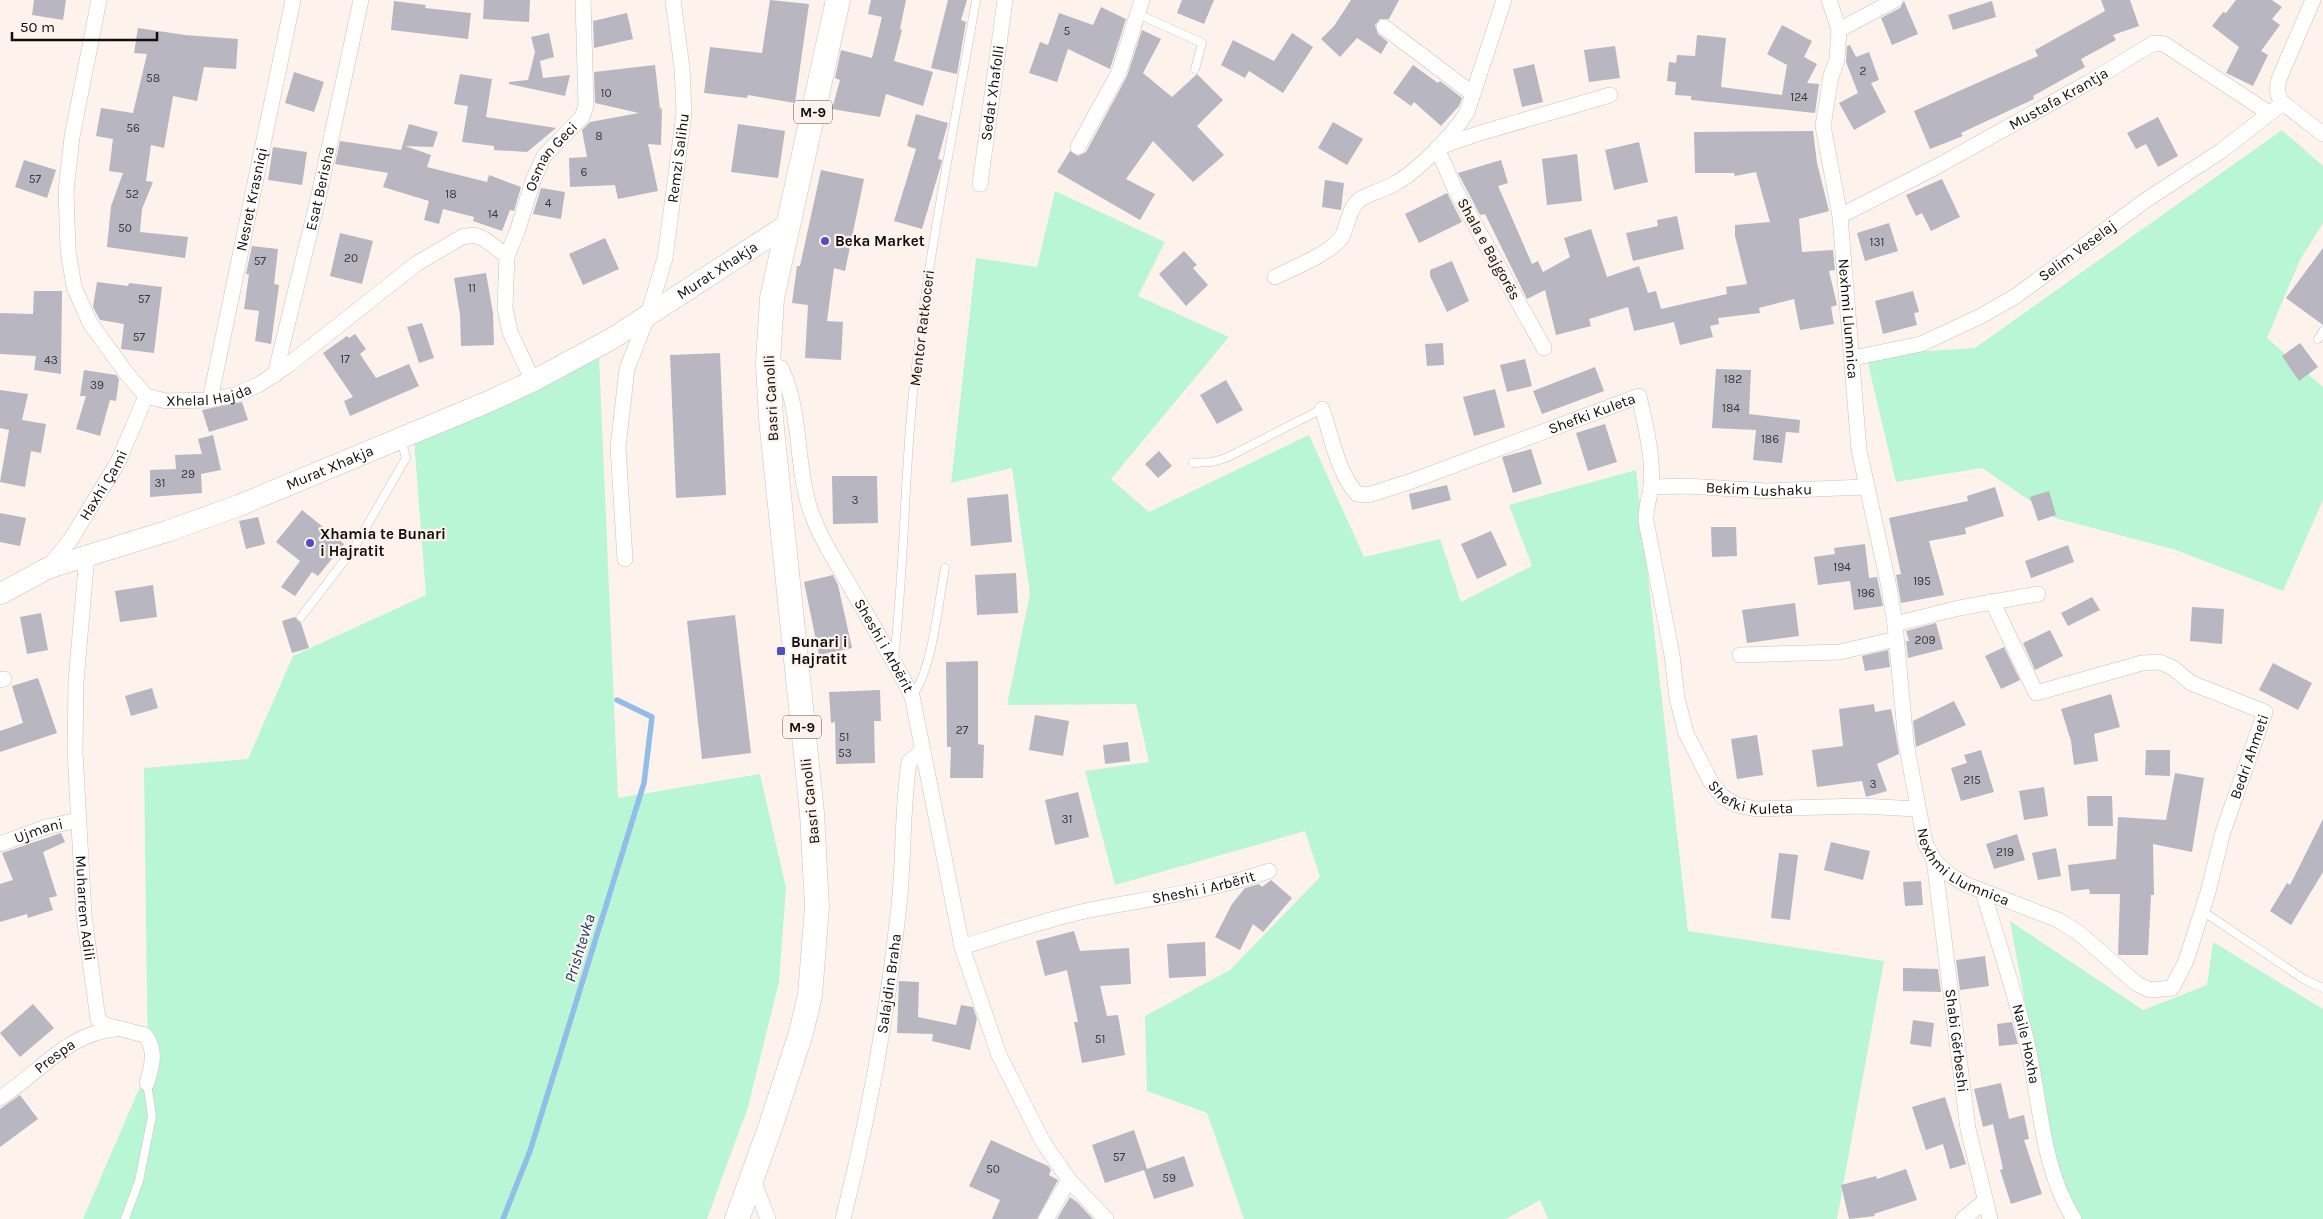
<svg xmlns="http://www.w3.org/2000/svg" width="2323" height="1219" font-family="Karla,sans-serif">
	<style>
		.green { fill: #b9f6d5 }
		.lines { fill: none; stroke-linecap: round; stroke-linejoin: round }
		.stream { stroke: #93bde8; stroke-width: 5.5 }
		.building { fill: #b8b6c0 }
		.lane-casing { stroke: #cbc1ba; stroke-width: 9 }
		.street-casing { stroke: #cbc1ba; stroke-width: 16 }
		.secondary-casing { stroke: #cbc1ba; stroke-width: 22 }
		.primary-casing { stroke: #cbc1ba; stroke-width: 25 }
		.lane { stroke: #fff; stroke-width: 8 }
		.street { stroke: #fff; stroke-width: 15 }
		.secondary { stroke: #fff; stroke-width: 21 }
		.primary { stroke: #fff; stroke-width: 24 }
		.poi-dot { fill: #514dc4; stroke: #fdf3ec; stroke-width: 2 }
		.labels { text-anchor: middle; stroke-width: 4.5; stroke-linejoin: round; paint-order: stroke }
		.number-label { font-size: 12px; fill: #3a3738 }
		.shield { fill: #fdf3ec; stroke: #57524e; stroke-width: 1 }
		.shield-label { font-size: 14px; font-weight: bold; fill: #100d0b }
		.street-label { font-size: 15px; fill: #100d0b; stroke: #fdf3ec }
		.poi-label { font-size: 15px; font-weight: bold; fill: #100d0b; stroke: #fdf3ec; text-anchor: start }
		.water-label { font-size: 16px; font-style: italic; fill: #103d65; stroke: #fdf3ec }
	</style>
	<rect width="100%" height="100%" fill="#fdf3ec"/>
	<path class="green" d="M2282,130L2323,166V223L2300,260L2267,338L2323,387V500L2283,591L2176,550L2055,518L1982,468L1896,482L1866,355L1975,348Z
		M1055,191L1165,242L1138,296L1229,337L1111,479L1149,512L1309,435L1364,557L1440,539L1461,602L1532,566L1509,505L1636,470L1688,931L1884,961L1837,1219H1548L1540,1200L1506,1219H1244L1207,1113L1147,1091L1145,1016L1230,970L1320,877L1305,831L1115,885L1085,771L1149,762L1136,704L1007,705L1030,594L1012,468L951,483L976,258L1037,267Z
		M599,356L618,798L760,774L786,888L779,982L748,1107L707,1219H83L148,1068L144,768L248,759L293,656L426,595L414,440Z
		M2010,921L2143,1010L2207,985L2213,942L2323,1009V1219H2065Z"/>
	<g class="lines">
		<path class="stream" d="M503,1219L530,1151L644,783L652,717L617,700"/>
	</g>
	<path class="building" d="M34,0H66L63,20L32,15Z
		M484,0H530L529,22L483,19Z
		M770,0L809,4L795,103L748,95L747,98L704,93L710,47L762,53Z
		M871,0H906L900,29L902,30L894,61L933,72L923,106L886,94L880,117L832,109L840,80L835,78L841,50L872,58L882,17L868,14Z
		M948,0H967L961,20L966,22L957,74L931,68Z
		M1182,0H1214L1204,24L1177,13Z
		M1351,0H1399L1389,19H1380L1375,25L1378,34L1388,42L1381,54L1357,38L1340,57L1321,39L1334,26Z
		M2101,0H2130L2139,26L2113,35L2116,40L2081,59L2085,67L2033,96L2034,99L1961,133L1963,136L1930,149L1914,111L2038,56L2035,50L2105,11Z
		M2236,0H2272L2282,7L2272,19L2280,25L2261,51L2268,55L2253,86L2226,73L2239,47L2212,26L2223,12L2226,13Z
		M394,1L426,5L425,8L471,13L468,39L391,30Z
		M1904,1L1918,34L1892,45L1881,18L1900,8Z
		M1992,1L1996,17L1953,30L1948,15Z
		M1101,7L1126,19L1110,69L1068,49L1057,82L1029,73L1040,42L1048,45L1059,13L1093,25Z
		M627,13L633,39L594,48L593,21Z
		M1782,25L1812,41L1804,57L1817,64L1807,83L1819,84L1815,113L1691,100V96L1675,95L1676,82L1667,81L1669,62L1676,63L1677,55L1695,56L1697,35L1726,38L1721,87L1782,95L1787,65L1767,54Z
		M138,28L185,35L238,39L236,69L204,67L197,101L173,96L164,148L151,145L146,181L153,182L142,209L140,232L188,237L185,258L107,247L111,206L123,173L109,171L113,139L96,136L101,108L133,113L147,54L134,53Z
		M1142,30L1161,39L1143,73L1172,97L1197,74L1223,100L1197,126L1224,155L1193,182L1153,141L1126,179L1155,194L1140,220L1057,172L1070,151L1078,156L1086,152L1127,76Z
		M549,33L554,57L540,61L543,78L570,75L565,96L509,84V82L528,80L535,52L531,37Z
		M1292,33L1313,47L1283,93L1249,71L1245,78L1221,65L1233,40L1274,61Z
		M1850,45L1856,57L1869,52L1879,80L1871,83L1886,112L1854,130L1839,103L1858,93L1846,62L1847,46Z
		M1615,46L1620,78L1589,82L1584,50Z
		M1534,64L1543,102L1522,107L1513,69Z
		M655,65L660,109L662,108L661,145L648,144L658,191L618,199L615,185L570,187L569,158L587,157L582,130L590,122L639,113L595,103L594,72Z
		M1413,65L1438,83L1440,81L1462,98L1459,106L1441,126L1414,102L1411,106L1393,93Z
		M294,72L324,82L314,112L285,103Z
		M460,74L492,79L486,117L556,128L527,152L494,150V146L462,142L468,106L454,104Z
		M916,114L948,123L938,159L942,160L941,165L922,229L894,221L916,149L907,146Z
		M2158,117L2178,156L2158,167L2146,144L2136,149L2127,133Z
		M1333,122L1363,139L1347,165L1318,148Z
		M409,124L438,132L433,147L405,146L431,155L427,167L487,182L489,175L521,187L514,211L510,210L502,231L473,221L474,217L443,209L439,224L424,220L429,201L383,187L388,173L335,164L340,141L401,150Z
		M738,124L785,131L778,178L731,172Z
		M1813,131L1817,163L1829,211L1799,219L1802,252L1833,250L1835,270L1829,271L1837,305L1831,307L1834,324L1800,330L1794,299L1759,308L1760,313L1718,318L1719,324L1710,326L1713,337L1680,345L1674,322L1634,331L1628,307L1589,319L1591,326L1556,335L1545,290L1527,299L1485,214L1481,215L1479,213L1458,173L1501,160L1508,183L1498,186L1532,264L1538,261L1543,272L1570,257L1564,238L1591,229L1607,277L1639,266L1648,293L1656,291L1661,309L1727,294L1726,287L1747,284L1735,236V225L1770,222L1756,172L1735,176L1734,173H1695L1694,132Z
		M1639,142L1648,182L1614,190L1605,150Z
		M273,147L307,152L302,185L268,180Z
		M1577,154L1582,201L1547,205L1542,159Z
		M24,160L56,170L47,198L15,187Z
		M821,170L864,179L845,271L834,268L827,321L843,322L841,360L805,358L808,305L792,303L797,266H800Z
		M1942,179L1960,217L1931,231L1922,213L1916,216L1906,195Z
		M1325,180L1344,183L1341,210L1322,207Z
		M541,188L565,192L561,219L533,214Z
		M1447,193L1462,222L1419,243L1405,214Z
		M1677,216L1684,249L1633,261L1626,233L1658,226L1657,220Z
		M1889,223L1898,251L1865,261L1857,233Z
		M340,233L373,241L362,284L330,276Z
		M605,238L619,269L583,285L569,254Z
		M252,246L278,249L274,284L279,285L271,344L255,341L259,311L244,309L249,274H246Z
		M2323,248V325L2286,298Z
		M1184,251L1197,265L1193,268L1208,285L1186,306L1159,274Z
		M1452,261L1469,301L1447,312L1430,276V270Z
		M486,273L493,313L494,345L461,346L460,315L454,278Z
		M97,282L128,286L129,283L162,287L154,353L121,349L124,324L100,320L93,307Z
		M34,291H62L61,374L34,370L36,356L0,354V313L33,314Z
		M1913,291L1919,312L1914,313L1917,325L1883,334L1875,301Z
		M422,323L434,358L419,363L407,327Z
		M355,334L366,349L360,354L376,378L409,364L419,386L350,416L344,401L353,397L323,353L347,336L349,338Z
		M1443,343L1444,365L1427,366L1425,344Z
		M2300,343L2318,367L2299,381L2282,356Z
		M720,353L726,495L676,498L670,355Z
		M1525,359L1532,386L1507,392L1500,365Z
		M1595,367L1604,391L1542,414L1533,391Z
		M1716,369L1751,370L1749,414L1800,420L1799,433L1786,432L1782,463L1753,460L1756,430L1712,428Z
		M84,370L116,375L119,379L116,401L110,400L100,436L76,429L86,396H80Z
		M1226,380L1243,410L1217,424L1200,395Z
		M1495,389L1505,427L1474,436L1463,397Z
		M0,390L28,394L22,420L46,424L41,453L31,451L25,487L0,482L9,430L0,428Z
		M242,402L248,420L209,432L202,410Z
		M1605,424L1617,462L1588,471L1576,433Z
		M213,435L221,470L201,474L202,493L150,497V470L176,469L175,455L202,454L198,439Z
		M1531,449L1542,484L1513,493L1502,457Z
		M1159,451L1172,466L1158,478L1145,464Z
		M832,476H877L878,523L833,524Z
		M1447,485L1451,500L1412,510L1409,494Z
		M1995,487L2004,516L1965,528L1966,534L1929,541L1944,595L1901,603L1896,575L1901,574L1889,518L1968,501L1967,496Z
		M2049,491L2056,515L2038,521L2030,497Z
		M1008,494L1012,542L971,546L967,498Z
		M302,510L344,544L318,576L312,572L295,596L281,587L300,561L276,542Z
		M0,513L26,518L20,546L0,542Z
		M258,517L265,544L246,549L239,521Z
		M1711,527H1736L1737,556L1712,557Z
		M1491,531L1507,565L1477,579L1461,544Z
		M1865,544L1869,578L1877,577L1883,606L1854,610L1850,581L1818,585L1814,557L1835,554L1834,548Z
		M2068,545L2074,562L2031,578L2025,561Z
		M1016,573L1018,613L977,615L975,575Z
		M833,575L838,585L852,648L819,655L804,582Z
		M153,585L157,617L120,622L115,591Z
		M2092,597L2100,610L2068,626L2061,613Z
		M1795,603L1799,636L1747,643L1742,610Z
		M2192,607L2224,609L2222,644L2190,641Z
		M41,613L48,650L27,654L20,617Z
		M735,615L751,753L702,759L687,621Z
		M295,617L301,623L309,648L292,653L282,621Z
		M1936,623L1943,649L1908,658L1906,641H1909L1906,631Z
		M2050,630L2063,656L2035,670L2023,643Z
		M2004,647L2020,680L2001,689L1985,656Z
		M1888,650L1890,667L1865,671L1862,656Z
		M978,661V744L984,745L983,778H950L951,747H947L946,662Z
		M2273,663L2312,683L2298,710L2259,690Z
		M38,678L57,733L0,752V731L23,723L12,686Z
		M152,688L158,708L131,716L125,696Z
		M880,690L881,721H874L875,763L836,764L835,722L831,723L829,692Z
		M2111,694L2120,727L2094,734L2098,761L2074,765L2071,741L2061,709Z
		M1954,701L1966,725L1916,747L1913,721Z
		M1874,704L1875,712L1891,709L1895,730L1899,754L1877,764L1887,791L1866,797L1862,781L1817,787L1812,750L1843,746L1839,709Z
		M1035,715L1069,721L1063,756L1029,750Z
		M1757,735L1763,775L1737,779L1731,739Z
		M1128,742L1130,761L1105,764L1103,745Z
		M1981,750L1994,792L1961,801L1951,768L1967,763L1964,755Z
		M2146,750H2170V776L2145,775Z
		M2175,773L2204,778L2192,852L2153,844L2154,895H2151L2148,955H2118L2120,894H2090L2089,889L2071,891L2068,865L2116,859L2118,817L2166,820Z
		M2044,787L2048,816L2024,820L2019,791Z
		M1078,792L1089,837L1055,845L1045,800Z
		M2087,796H2112L2113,826H2088Z
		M2323,819V872L2291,925L2270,911L2287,883L2290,885Z
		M61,833L65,842L43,852L57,896L49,898L53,910L28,918L27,914L0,922V884L13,880L2,853Z
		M2017,834L2025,860L1994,869L1986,844Z
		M1831,842L1870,851L1863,880L1824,870Z
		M2056,848L2061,876L2038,880L2032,853Z
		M1779,853L1798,855L1790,920L1771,918Z
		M1271,880L1292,898L1263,932L1253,924L1240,950L1215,937L1232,904L1245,888L1259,884L1262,887Z
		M1921,881L1923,905L1905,906L1903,882Z
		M1074,931L1080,951L1129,948L1131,984L1100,986L1107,1016L1118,1015L1125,1055L1082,1063L1074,1022H1078L1067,970L1045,976L1036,941Z
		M1205,942L1206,976L1169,978L1167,944Z
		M1985,956L1989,986L1960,990L1956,960Z
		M1903,968L1938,969L1941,992L1903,991Z
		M899,981L919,982L918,1017L956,1025L961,1005L973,1007L977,1019L970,1050L932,1041L933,1034L897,1033Z
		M33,1004L54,1028L20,1057L0,1033Z
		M1913,1020L1934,1023L1931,1047L1910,1044Z
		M2012,1022L2018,1044L1999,1046L1997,1024Z
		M2001,1083L2009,1119L2024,1115L2029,1139L2024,1140L2042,1194L2011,1204L2000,1170L2003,1169L1993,1124L1983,1127L1974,1089Z
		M20,1095L38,1119L0,1147V1109Z
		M1945,1097L1966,1164L1950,1169L1943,1144L1926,1150L1912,1107Z
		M1134,1130L1147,1169L1105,1183L1092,1145Z
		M991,1140L1048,1166L1051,1170L1049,1175L1058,1180L1037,1219H992L1000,1200L969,1186Z
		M1184,1156L1194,1186L1154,1199L1144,1170Z
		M1906,1169L1917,1200L1874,1214L1875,1216L1849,1219L1841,1185L1876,1176L1877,1179Z
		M1070,1197L1078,1203L1093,1219H1057Z"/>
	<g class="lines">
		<g class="lane-casing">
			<path id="lane" d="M1138,14L1202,43L1195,69
				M2318,339L2323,331
				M1193,463L1212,462L1226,458L1322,409
				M301,617L354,548L406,458L401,439
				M894,658C904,574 904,489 912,404C925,269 953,134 976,0
				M912,696C933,669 938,603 945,568
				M2201,910L2305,980L2323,988
				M125,1219L139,1181L152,1116L147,1083"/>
		</g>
		<g class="street-casing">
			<g id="street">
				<path id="s1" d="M99,0L72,137L66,191L68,250L74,287L90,323L127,374L146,396L166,401L210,400L235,395L258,385L287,366L416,264L462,237L474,235L484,239L507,256L505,308L510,332L533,381"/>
				<path id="s2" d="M1829,0L1839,30L1837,60L1831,76L1823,126L1840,216L1859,450L1889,587L1895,624L1906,743L1925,843L1934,860L1950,875L1967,885L2058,920L2079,933L2137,984L2150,990L2172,988L2186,961L2208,892L2223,832L2265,712L2191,683L2173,668L2160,662L2142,663L2036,693L1992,601"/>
				<path d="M2313,0L2279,79C2277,89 2276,95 2283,103L2323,134"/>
				<path d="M1384,27L1473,94"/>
				<path d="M1839,30L1895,0"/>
				<path d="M1078,147L1119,72L1142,0"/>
				<path id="s3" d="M980,184L1005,0"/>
				<path id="s4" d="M1840,216L1936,167L2091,81L2154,43L2164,44L2269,113"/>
				<path id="s5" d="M507,256L517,232L534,178L544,156L582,117L586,106L583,0"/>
				<path d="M1275,277C1293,268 1329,254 1341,238C1348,227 1348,209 1359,200C1369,193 1384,190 1394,184C1417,172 1454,134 1467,112L1504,0"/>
				<path d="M1544,348L1455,189L1437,148L1480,133L1610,95"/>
				<path id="s6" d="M1853,358L1921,344L1981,316L2016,296L2146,200L2221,151L2283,103"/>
				<path id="s7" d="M768,363L781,368C802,412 795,462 810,509C820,539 838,565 854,593C874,627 894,661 912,696L962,947L999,1055L1043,1142L1069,1180L1106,1219"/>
				<path id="s8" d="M275,375L318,199L361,0"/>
				<path id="s9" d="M210,400L293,0"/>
				<path id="s10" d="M1322,409C1332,437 1337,472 1357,494L1368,495L1409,482L1639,396C1645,425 1654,456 1651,486C1650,499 1645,507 1646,521L1672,655L1677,698L1686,733L1711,782L1723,797L1737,805L1756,809L1861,806L1917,809"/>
				<path id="s11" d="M1651,487L1687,486L1767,491L1865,487"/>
				<path id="s12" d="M87,555L76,681L75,752L84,916L98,1019L105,1025L145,1035C157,1051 152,1065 147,1083"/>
				<path id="s13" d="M625,559L618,447L627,369L648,315L665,258L684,113L682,68L673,0"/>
				<path id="s14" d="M48,568L71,539L118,462L146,396"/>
				<path d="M1895,624L1959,608L2038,594"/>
				<path d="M1740,655L1840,652L1896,639"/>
				<path d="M0,680L4,679"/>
				<path id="s15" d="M0,844L46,827L78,820"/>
				<path id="s16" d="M1934,860L1968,1129L1990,1219"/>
				<path id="s17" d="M1983,892C1998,942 2015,992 2027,1043C2041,1102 2041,1167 2074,1219"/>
				<path id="s18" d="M962,947C1004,934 1047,919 1090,910C1150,898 1211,891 1269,871"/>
				<path id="s19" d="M0,1098C38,1074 68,1033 115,1029"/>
				<path d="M752,1177L768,1219"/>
				<path id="s20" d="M843,1219C869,1116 888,1011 899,906C904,858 902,809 909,762L923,750"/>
				<path d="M1046,1219L1069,1180"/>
				<path d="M1963,1219L1985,1201"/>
			</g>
		</g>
		<g class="secondary-casing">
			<g id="secondary">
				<path id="s21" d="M0,594L48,568L168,531L240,505L490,401L533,381L613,338L787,225"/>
			</g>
		</g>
		<g class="primary-casing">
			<path id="primary" d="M737,1219L771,1125L801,1033L810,995L817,907L812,813L771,419L768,363L772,298L838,0"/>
		</g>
		<use href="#lane" class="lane"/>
		<use href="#street" class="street"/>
		<use href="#secondary" class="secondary"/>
		<use href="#primary" class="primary"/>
	</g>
	<g class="poi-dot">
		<circle cx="825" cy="241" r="5"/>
		<circle cx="310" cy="543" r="5"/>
		<rect x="776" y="646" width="10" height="10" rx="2.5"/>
	</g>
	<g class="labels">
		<g class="number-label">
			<text x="1067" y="35">5</text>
			<text x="1863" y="75">2</text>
			<text x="153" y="82">58</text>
			<text x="606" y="97">10</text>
			<text x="1799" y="101">124</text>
			<text x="133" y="132">56</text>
			<text x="599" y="140">8</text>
			<text x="584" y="176">6</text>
			<text x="35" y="183">57</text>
			<text x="132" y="198">52</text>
			<text x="451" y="198">18</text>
			<text x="548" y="207">4</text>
			<text x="493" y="218">14</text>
			<text x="125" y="232">50</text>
			<text x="1877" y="246">131</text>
			<text x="351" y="262">20</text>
			<text x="260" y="265">57</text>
			<text x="472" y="292">11</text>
			<text x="144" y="303">57</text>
			<text x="139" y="341">57</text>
			<text x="345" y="363">17</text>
			<text x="51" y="364">43</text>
			<text x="1733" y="383">182</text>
			<text x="97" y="389">39</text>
			<text x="1731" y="412">184</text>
			<text x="1770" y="443">186</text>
			<text x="188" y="478">29</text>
			<text x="160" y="487">31</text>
			<text x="855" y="504">3</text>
			<text x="1842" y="571">194</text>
			<text x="1922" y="585">195</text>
			<text x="1866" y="597">196</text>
			<text x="1925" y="644">209</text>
			<text x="962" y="734">27</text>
			<text x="844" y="741">51</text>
			<text x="845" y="757">53</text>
			<text x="1972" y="784">215</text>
			<text x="1873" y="788">3</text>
			<text x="1067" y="823">31</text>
			<text x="2005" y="856">219</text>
			<text x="1100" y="1043">51</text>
			<text x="1119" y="1161">57</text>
			<text x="993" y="1173">50</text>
			<text x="1169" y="1182">59</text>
		</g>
		<g class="shield">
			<rect x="794" y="100.5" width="38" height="23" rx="4"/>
			<rect x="783" y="715.5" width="38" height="23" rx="4"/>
		</g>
		<g class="shield-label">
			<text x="813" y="117">M-9</text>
			<text x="802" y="732">M-9</text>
		</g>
		<g class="street-label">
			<text dy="5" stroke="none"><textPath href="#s3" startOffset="92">Sedat Xhafolli</textPath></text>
			<text dy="5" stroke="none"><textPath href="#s4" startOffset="248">Mustafa Krantja</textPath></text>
			<text dy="5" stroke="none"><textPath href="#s5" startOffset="110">Osman Geci</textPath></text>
			<text dy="5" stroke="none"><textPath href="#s13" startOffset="409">Remzi Salihu</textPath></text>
			<text dy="5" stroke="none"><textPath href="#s8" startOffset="192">Esat Berisha</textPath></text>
			<text dy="5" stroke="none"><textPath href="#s9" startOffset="205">Nesret Krasniqi</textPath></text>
			<text transform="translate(1489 249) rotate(61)" y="5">Shala e Bajgorës</text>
			<text dy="5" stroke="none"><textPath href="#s6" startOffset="252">Selim Veselaj</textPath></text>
			<text dy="5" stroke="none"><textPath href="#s21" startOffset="790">Murat Xhakja</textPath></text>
			<text dy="5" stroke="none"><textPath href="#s2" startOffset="324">Nexhmi Llumnica</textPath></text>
			<text transform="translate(922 328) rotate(-83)" y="5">Mentor Ratkoceri</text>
			<text dy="5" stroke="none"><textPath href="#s1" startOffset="486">Xhelal Hajda</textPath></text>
			<text transform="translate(771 398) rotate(-93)" y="5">Basri Canolli</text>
			<text dy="5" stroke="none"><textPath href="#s10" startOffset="342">Shefki Kuleta</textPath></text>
			<text dy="5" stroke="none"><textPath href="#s21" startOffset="354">Murat Xhakja</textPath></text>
			<text dy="5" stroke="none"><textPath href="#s14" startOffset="100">Haxhi Çami</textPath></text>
			<text dy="5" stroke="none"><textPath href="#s11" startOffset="108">Bekim Lushaku</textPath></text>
			<text dy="5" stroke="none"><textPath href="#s7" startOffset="314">Sheshi i Arbërit</textPath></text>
			<text dy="5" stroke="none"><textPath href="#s2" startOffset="1396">Bedri Ahmeti</textPath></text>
			<text dy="5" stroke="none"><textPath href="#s10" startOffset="836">Shefki Kuleta</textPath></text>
			<text transform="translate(810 801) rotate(-96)" y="5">Basri Canolli</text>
			<text dy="5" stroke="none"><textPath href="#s15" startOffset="41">Ujmani</textPath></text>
			<text dy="5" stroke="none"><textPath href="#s2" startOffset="900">Nexhmi Llumnica</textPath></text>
			<text dy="5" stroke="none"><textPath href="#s18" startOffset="249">Sheshi i Arbërit</textPath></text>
			<text dy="5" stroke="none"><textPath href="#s12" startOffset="354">Muharrem Adili</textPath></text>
			<text dy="5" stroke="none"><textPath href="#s20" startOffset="240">Salajdin Braha</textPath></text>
			<text dy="5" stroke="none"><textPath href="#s16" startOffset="182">Shabi Gërbeshi</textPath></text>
			<text dy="5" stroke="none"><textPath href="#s17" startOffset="158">Naile Hoxha</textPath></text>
			<text dy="5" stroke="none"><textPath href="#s19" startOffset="69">Prespa</textPath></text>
		</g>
		<g class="poi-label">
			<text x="835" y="246">Beka Market</text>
			<text x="320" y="539">Xhamia te Bunari<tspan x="320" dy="17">i Hajratit</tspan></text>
			<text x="791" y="647">Bunari i<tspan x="791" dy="17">Hajratit</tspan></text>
		</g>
		<g class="water-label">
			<text transform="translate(579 948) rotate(-73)" y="6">Prishtevka</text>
		</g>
	</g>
	<path d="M12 32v8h145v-8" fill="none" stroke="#100d0b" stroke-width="2.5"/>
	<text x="20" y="32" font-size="15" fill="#100d0b" stroke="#fdf3ec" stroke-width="4" paint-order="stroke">50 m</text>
</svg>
